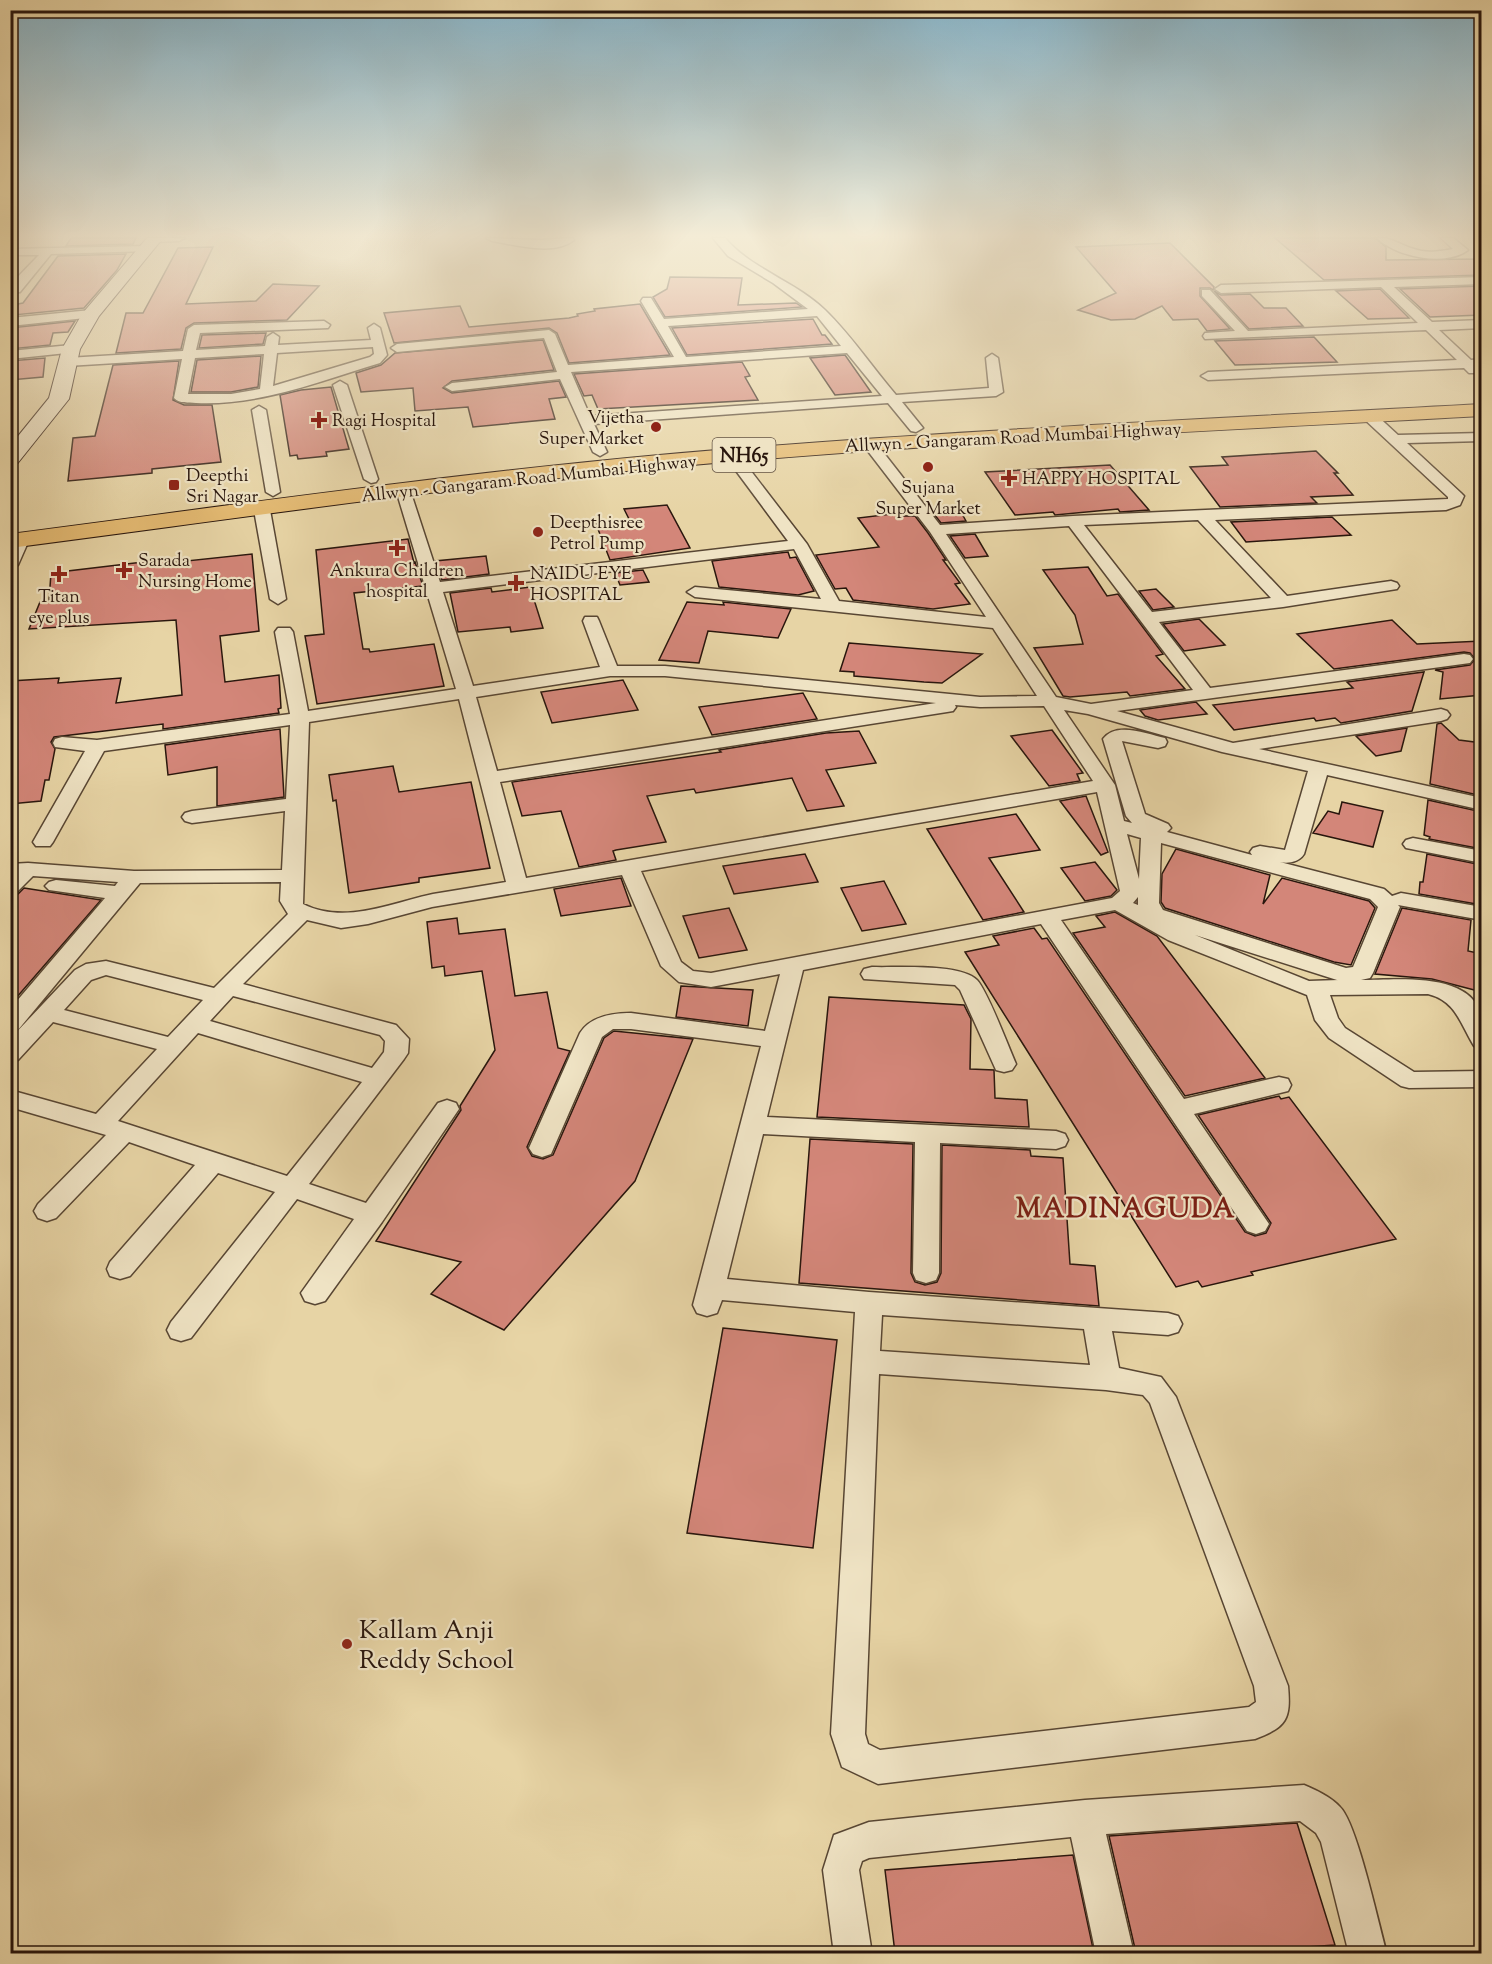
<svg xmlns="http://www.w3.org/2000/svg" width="1492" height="1964" font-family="'Sorts Mill Goudy',serif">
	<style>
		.building { fill: #d38679; stroke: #29160d; stroke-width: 1.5 }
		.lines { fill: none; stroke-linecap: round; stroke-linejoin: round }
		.street-casing { stroke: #584633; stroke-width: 3 }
		.secondary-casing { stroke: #29160d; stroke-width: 2 }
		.highway-casing { stroke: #29160d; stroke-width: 2 }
		.street { fill: #efe3c4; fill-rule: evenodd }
		.secondary { fill: #efe3c4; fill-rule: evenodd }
		.highway { fill: #e4ba72; fill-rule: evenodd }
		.poi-dot { fill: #8f2418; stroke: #efe3c4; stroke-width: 2 }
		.labels { text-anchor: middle; stroke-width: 4.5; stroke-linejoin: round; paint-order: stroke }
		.far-poi-label { font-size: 18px; fill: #29160d; stroke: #efe3c4; text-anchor: start }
		.far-street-label { font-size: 18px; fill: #29160d; stroke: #efe3c4 }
		.shield { fill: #efe3c4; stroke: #645444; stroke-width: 1.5 }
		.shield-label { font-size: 20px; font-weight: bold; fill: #29160d }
		.near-poi-label { font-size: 26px; fill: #29160d; stroke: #efe3c4; text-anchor: start }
		.district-label { font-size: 27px; font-weight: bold; letter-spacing: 1.5px; fill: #7a1f14; stroke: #efe3c4 }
	</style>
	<rect width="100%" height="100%" fill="#e7d4a5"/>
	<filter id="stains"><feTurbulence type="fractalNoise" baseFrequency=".00333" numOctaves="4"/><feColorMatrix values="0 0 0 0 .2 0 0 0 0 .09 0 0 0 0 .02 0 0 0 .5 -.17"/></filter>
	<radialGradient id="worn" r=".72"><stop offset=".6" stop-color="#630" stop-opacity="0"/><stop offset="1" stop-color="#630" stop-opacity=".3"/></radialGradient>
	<path class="building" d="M71,238H136L133,244L66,246Z
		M1275,238H1375L1386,247V260L1482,259V275L1324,280Z
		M1170,243L1214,287L1213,290L1210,288H1200V296L1230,329L1207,331L1198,319L1173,320L1162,306L1135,319L1111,320L1078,310L1116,293L1076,247Z
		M213,247L186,304L256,301L273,284L319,286L287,320L194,323L186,328L181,349L116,353L126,313H143L178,248Z
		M126,254L117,270L84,308L14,315L18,304L23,303L58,256Z
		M670,277L742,278L738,305L796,303L802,307L665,317L653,297L667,289Z
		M1482,286V315L1430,317L1400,289Z
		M1380,289L1409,318L1368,319L1336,291Z
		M1214,291L1221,295L1250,294L1264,308H1286L1303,326L1249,329Z
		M640,304L670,355L569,363L557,333L549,328L394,343L384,313L460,306L469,327L569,318L578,316L577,314L595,311L594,309Z
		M813,319L822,335H825L832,344L687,355L672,328Z
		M75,321L68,332L53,333L50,345L10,349V328Z
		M266,333L263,344L199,348L202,335Z
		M1314,337L1337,362L1235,365L1215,341Z
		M543,340L554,370L452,381L443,388L452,393L559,381L566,397L549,399L555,419L473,427L468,407L415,411L413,388L361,392L356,373L381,365L395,353Z
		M845,355L871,392L835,395L810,358Z
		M261,356L258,387L231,392H191L197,360Z
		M45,358L43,377L10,380V361Z
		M179,361L173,400L184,405H212L221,462L152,469V473L68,481L73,438L95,436L113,365Z
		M742,362L750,376L745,377L758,400L598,409L592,395L584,396L574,374Z
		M331,387L349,449L326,452L327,456L298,459L297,455L290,456L280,395L301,390Z
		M1316,451L1338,473H1334L1353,495L1311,497L1317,503L1220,507L1190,467L1228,465L1222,457Z
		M1110,465L1149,510L1120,512L1118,509L1055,515L1053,512L1015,515L985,472Z
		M667,505L690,548L610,560L596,524L630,521L624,509Z
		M961,512L966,521L941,523L934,514Z
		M900,513L903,516H915L928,533L946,560H943L960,583L955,584L970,604L933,609L853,600L846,588L835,589L816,555L879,547L858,518Z
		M1332,517L1351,535L1246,542L1231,522Z
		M975,534L988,556L965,558L950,536Z
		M408,539L414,563L415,562L423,586L354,593L363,649H369L370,652L434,644L444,686L317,704L305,636L324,634L316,550Z
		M788,552L790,558L796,557L814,591L798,595L719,587L712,561Z
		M252,554L259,631L220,636L225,682L279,675L281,708L278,709L279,713L163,729V724L54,737L51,742L55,749L49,780H45L41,801L10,804V681L59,678L58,683L121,678L116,703L182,695L176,620L29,629L40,602L49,601L51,573L168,559V563Z
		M486,556L489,574L442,580L435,561Z
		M1088,567L1107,596L1118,594L1163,654L1156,656L1185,689L1130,696L1127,692L1070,697L1063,696L1034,648L1083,644L1075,615L1043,570Z
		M643,570L649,582L620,585L615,573Z
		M530,587L543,628L511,632L510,627L458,632L450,593L491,588L492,592Z
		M1156,589L1174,607L1153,610L1139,591Z
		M687,602L724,605L723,602L791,609L778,638L708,631L699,663L659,660Z
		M1199,619L1225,645L1184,651L1163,624Z
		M1392,620L1417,644L1482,641V695L1440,699L1443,672L1435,670L1470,665L1475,659L1470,653L1464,652L1334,669L1297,634Z
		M849,643L982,654L942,683L924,682L854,676V672L840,671Z
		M1424,672L1412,711L1341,723L1335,718L1316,721L1314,718L1234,730L1213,705L1353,688L1347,682Z
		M623,680L638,710L552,723L541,692Z
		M803,693L817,719L712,735L699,707Z
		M1196,702L1207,714L1158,720L1145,716L1140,710Z
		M1441,723L1459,740L1482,743V796L1430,784L1437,724Z
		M1407,728L1401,751L1376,756L1356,736Z
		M280,729L284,797L217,806V767L168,775L165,745Z
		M1052,730L1083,773L1077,774L1080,781L1049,786L1011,736Z
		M859,731L876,763L826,770L844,806L807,811L792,778L696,793L694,789L647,796L666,842L616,850L613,851L616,860L579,867L561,811L522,816L512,782L721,752L719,750L826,733Z
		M393,766L399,792L471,782L490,868L419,878V882L349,893L336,800L333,801L329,775Z
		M1086,796L1108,852L1101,855L1060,801Z
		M1428,800L1482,812V849L1429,839L1430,837L1424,835Z
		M1342,802L1383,811L1373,847L1313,833L1328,811L1339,814Z
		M1016,814L1040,850L989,858L1024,912L983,920L927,829Z
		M1176,849L1270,875L1263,904L1282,878L1369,901L1375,908L1351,965L1334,962L1165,908L1161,902L1162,874Z
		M805,854L818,882L734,894L723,866Z
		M1427,854L1482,865V905L1419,894L1420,882H1423Z
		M1095,862L1117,890L1111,896L1085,901L1061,868Z
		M621,878L631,906L561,916L554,889Z
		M884,881L906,924L862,931L841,888Z
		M24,888L101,900L10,1005V896L18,894Z
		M729,908L747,950L699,958L683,916Z
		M1402,908L1471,920L1468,951L1482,954V992L1432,979L1375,974Z
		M1115,912L1157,936L1265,1078L1185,1096L1073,933L1105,927L1096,916Z
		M457,918L459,934L505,929L515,996L547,992L558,1048L570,1051L527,1147L532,1156L543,1159L553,1155L604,1038L614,1031L693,1039L635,1181L504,1330L431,1294L461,1262L376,1241L461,1110L460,1106L495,1050L482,971L445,976L444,966L432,968L427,922Z
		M1034,928L1042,939L1047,938L1245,1232L1255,1236L1266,1233L1271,1223L1198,1115L1279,1096L1281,1099L1289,1097L1396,1239L1251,1272L1253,1275L1202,1287L1198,1281L1176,1287L965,952L999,945L993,936Z
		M681,986L753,990L748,1026L676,1017Z
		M829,997L964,1005L971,1019L970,1069L994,1070L995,1098L1027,1100L1029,1127L817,1117Z
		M810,1139L913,1144L911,1273L915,1282L925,1285L937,1282L941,1273L942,1145L1030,1150L1031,1156L1063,1158L1070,1264L1095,1266L1099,1306L799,1283Z
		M723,1328L837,1340L813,1548L687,1533Z
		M1297,1823L1335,1945L1262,1950L1263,1953H1136L1109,1836Z
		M1073,1855L1094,1953H895L885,1870Z"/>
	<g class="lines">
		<g class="street-casing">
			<path id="street" d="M149,238H185L179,241L154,242L150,241Z
				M486,238L540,240L572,238L574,240C554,256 515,245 492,241Z
				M713,238H725C751,269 795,281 825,310C851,335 872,367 896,395L989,388L986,358L992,354L998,358L1003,392L996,396L902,402L923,428L916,432L911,431L888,403L594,424L607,452L600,456L593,452L560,379L452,391L445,387L452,383L557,372L544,338L397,352L391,348L397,344L549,330L555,334L568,365L674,357L641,301L643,298H651L664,319L808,309L773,283L728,256ZM817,316L841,346L686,357L668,326ZM847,353L882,396L590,416L571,372Z
				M1377,238C1392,237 1400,245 1414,249C1427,254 1441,251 1453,249L1441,238H1453L1468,250C1446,267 1396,257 1377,238Z
				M146,246L152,249L150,251L51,254L20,292L10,293V285L39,255H10V249Z
				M1482,277V284L1394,287L1432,322L1482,320V328L1439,330L1471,360L1482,359L1479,373H1469L1464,368L1208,380L1201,376L1208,372L1457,360L1426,330L1205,339L1203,336L1205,333L1235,331L1202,296V290H1210L1248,331L1418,323L1381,287L1221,293L1215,289L1221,285Z
				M91,310L97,314L95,317L10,326V318Z
				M324,321L330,325L328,328L200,333L196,350L265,346L267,337L273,333L279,337L278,345L371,340L368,328L374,324L380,328L387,355L380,363C320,381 259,406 196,403C188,402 180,404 174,398L182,359L67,366L61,362L67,358L183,351L188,329L194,325ZM373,347L374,354L370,357L273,386L277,353ZM264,354L260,389L231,394H188L195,358Z
				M71,345L77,349L76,352L10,359V351Z
				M340,381L347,385L378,479L376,482L371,483L364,479L333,385Z
				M259,406L266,410L280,492L273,496L266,492L252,410Z
				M1368,411L1373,412L1398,435L1482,433V441L1407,443L1461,493L1464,496L1460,505L1446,510L1215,520L1287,596L1391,581L1397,583L1399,586L1397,589L1283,607L1159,622L1210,688L1464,654L1470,655L1473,659L1470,663L1117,711L1233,743L1441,709L1447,711L1450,715L1447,719L1441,721L1259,749L1482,798V810L1327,775L1304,854C1299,862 1288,864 1280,862L1384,889L1392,896L1401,893L1482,907V920L1398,905L1400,907L1373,973L1370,978L1361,980C1396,980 1475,970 1482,1020C1483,1029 1482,1039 1482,1048L1474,1046C1460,1023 1456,1001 1428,994L1330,995L1338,1018L1345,1028L1414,1072L1482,1071V1087L1409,1088L1401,1086L1329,1038L1315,1020L1307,995L1168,940L1115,910L1061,920L1184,1099L1279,1077L1288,1079L1291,1085L1288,1091L1194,1114L1269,1224L1265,1231L1256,1234L1247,1231L1041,924L803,970L767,1117L1056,1131L1065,1134L1068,1140L1065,1146L1056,1149L940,1143L939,1273L936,1280L926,1283L916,1280L913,1273L915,1142L763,1134L727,1279L869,1292L1168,1313L1178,1316L1182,1324L1178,1332L1168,1335L1112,1331L1119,1368L1161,1377L1176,1397L1288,1686C1291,1719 1287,1727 1255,1739L878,1784L842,1767L831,1734L855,1312L722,1300L717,1313L707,1316L697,1313L693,1305L761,1046L631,1029H613L602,1037L551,1154L542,1157L533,1154L529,1148L580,1033C591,1016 612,1013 631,1013L765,1031L780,974L711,987L679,982L661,966L622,875L432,907L368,924L341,928L307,920L243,984L396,1025L409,1039L408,1053L404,1059L309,1184L366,1203L438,1103L447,1100L456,1103L459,1109L382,1222L325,1301L315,1304L305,1301L301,1293L354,1219L297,1199L191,1338L181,1341L171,1338L167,1330L171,1322L275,1192L218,1173L130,1276L120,1279L110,1276L107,1269L110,1262L195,1165L129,1142L56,1218L47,1221L38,1218L34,1211L38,1204L106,1135L10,1107V1090L96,1114L157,1049L53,1022L18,1060L10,1062V1039L75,970L86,964L106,961L214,988L288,914L280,901L281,882L140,883L18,1030L10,1033V1009L105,898L49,890L45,886L49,882L56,880L115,886L118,882L33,876L17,892L10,894V864L28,863L134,871L282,870L285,811L192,823L185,821L182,817L185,813L192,811L286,799L290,725L104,751L53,842L50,846H36L33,842L85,751L55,747L53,743L55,739L62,737L97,740L290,714L275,632L278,628H290L293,632L308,711L456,689L396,490L398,487H408L410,490L440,582L788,541L725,456L732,452L737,453L807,544L839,601L986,617L930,532L864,446L866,443H876L940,525L1073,516L1448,499V497L1363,418L1361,415L1363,412ZM1198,520L1271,598L1152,612L1084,525ZM1069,526L1193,690L1091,704L1056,697L946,534ZM794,549L821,599L695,587L687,592L695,597L993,628L1037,696L980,697L665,666H617L599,621L597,617H585L583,621L600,667L473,686L443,592ZM610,676H665L936,703L497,771L476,697ZM459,699L506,882C482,886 458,890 433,894C391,903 345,925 303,904L309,722ZM955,705L980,707L1044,706L1093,781L526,878L500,782L947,712L953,711L956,707ZM1064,710L1088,714L1222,752L1308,771L1285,850L1260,846L1253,848L1250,852L1252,855L1167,832L1171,828L1168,824L1145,814L1122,741L1158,748L1165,746L1167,742L1165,738C1147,734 1116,721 1103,739L1126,816L1132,823L1124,821L1115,785ZM1097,792L1120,891L1112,898L711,973L693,971L681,962L641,871ZM1127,834L1141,838L1139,879ZM1161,843L1370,899L1378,907L1353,967L1346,968L1163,910L1159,903ZM1138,897V905L1133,903ZM1195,935L1337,980H1339L1309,981ZM106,975L203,1000L168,1037L64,1010L91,980ZM233,996L380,1035L385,1041L384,1052L372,1068L210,1021ZM198,1033L362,1082L287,1176L118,1121ZM882,1315L1084,1329L1090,1365L880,1351ZM879,1374L1106,1390L1143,1395L1150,1403L1254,1686L1256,1702L1249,1707L880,1750L868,1744L865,1734Z
				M262,505L270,510L286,599L278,604L270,599L254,510Z
				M21,535L29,540L18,565L10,570V546L15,537Z
				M1413,838L1482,851V863L1406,848L1403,844L1406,840Z
				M872,967C896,968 960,963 977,980C988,992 1008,1046 1016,1064L1012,1070L1004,1072L996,1070L960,990L955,985L864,979L861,974L864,969Z
				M1304,1785C1316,1790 1331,1797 1340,1807C1357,1823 1379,1926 1387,1954H1349L1321,1842L1316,1833L1300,1821L1106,1834L1134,1954H1096L1071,1837L869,1858L862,1861L859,1870L872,1954H834L823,1870L834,1835L869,1822L1085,1800Z"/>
		</g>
		<g class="secondary-casing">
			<path id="secondary" d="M147,238H163L99,316L80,349L69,399L17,464L10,466V446L49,398L62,349L82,314Z"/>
		</g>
		<g class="highway-casing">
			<path id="highway" d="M1482,404V416C1207,431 933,443 659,468C442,488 226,520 10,548V534C226,506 442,475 659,455C933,431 1207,419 1482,404Z"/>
		</g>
		<use href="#street" class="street"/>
		<use href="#secondary" class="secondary"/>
		<use href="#highway" class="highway"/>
	</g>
	<linearGradient id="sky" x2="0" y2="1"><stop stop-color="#87b6cc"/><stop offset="0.46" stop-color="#f4ecd6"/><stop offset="1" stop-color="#f4ecd6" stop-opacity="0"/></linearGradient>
	<rect width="1492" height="513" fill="url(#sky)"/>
	<g class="poi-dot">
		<path d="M316 411h6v6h6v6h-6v6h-6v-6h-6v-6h6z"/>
		<circle cx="656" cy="427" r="6"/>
		<circle cx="928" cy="467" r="6"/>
		<path d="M1006 469h6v6h6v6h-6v6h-6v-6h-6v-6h6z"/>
		<rect x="168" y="479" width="12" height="12" rx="3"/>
		<circle cx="538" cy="532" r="6"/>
		<path d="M394 539h6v6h6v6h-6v6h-6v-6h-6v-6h6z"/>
		<path d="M121 561h6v6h6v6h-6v6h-6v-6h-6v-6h6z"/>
		<path d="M56 565h6v6h6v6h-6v6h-6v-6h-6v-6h6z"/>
		<path d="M513 574h6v6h6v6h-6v6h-6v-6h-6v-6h6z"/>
		<circle cx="347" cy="1644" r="6"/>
	</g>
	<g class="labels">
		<g class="far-poi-label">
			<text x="644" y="423" text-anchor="end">Vijetha<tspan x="644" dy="21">Super Market</tspan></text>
			<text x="332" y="426">Ragi Hospital</text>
			<text x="186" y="481">Deepthi<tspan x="186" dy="21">Sri Nagar</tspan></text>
			<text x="1022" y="484">HAPPY HOSPITAL</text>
			<text x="928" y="493" text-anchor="middle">Sujana<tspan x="928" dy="21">Super Market</tspan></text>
			<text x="550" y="528">Deepthisree<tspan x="550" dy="21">Petrol Pump</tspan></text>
			<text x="138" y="566">Sarada<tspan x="138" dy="21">Nursing Home</tspan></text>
			<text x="397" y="576" text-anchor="middle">Ankura Children<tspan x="397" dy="21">hospital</tspan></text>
			<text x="530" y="579">NAIDU EYE<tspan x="530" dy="21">HOSPITAL</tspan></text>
			<text x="59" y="602" text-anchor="middle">Titan<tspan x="59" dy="21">eye plus</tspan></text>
		</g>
		<g class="far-street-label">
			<text transform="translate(1013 437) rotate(-3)" y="6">Allwyn - Gangaram Road Mumbai Highway</text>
			<text transform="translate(529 478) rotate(-6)" y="6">Allwyn - Gangaram Road Mumbai Highway</text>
		</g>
		<rect class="shield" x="712.5" y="438" width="63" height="34" rx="4.5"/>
		<g class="shield-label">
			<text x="744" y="462">NH65</text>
		</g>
		<g class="near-poi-label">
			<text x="359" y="1638">Kallam Anji<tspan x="359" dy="30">Reddy School</tspan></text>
		</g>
		<g class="district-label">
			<text x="1126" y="1217">MADINAGUDA</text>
		</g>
	</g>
	<rect width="1492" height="1964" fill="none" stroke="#e7d4a5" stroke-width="36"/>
	<rect x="12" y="12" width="1468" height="1940" fill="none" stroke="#29160d" stroke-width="3"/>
	<rect x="18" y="18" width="1456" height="1928" fill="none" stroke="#29160d" stroke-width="1.5"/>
	<rect width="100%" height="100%" filter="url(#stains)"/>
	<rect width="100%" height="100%" fill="url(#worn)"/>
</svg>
